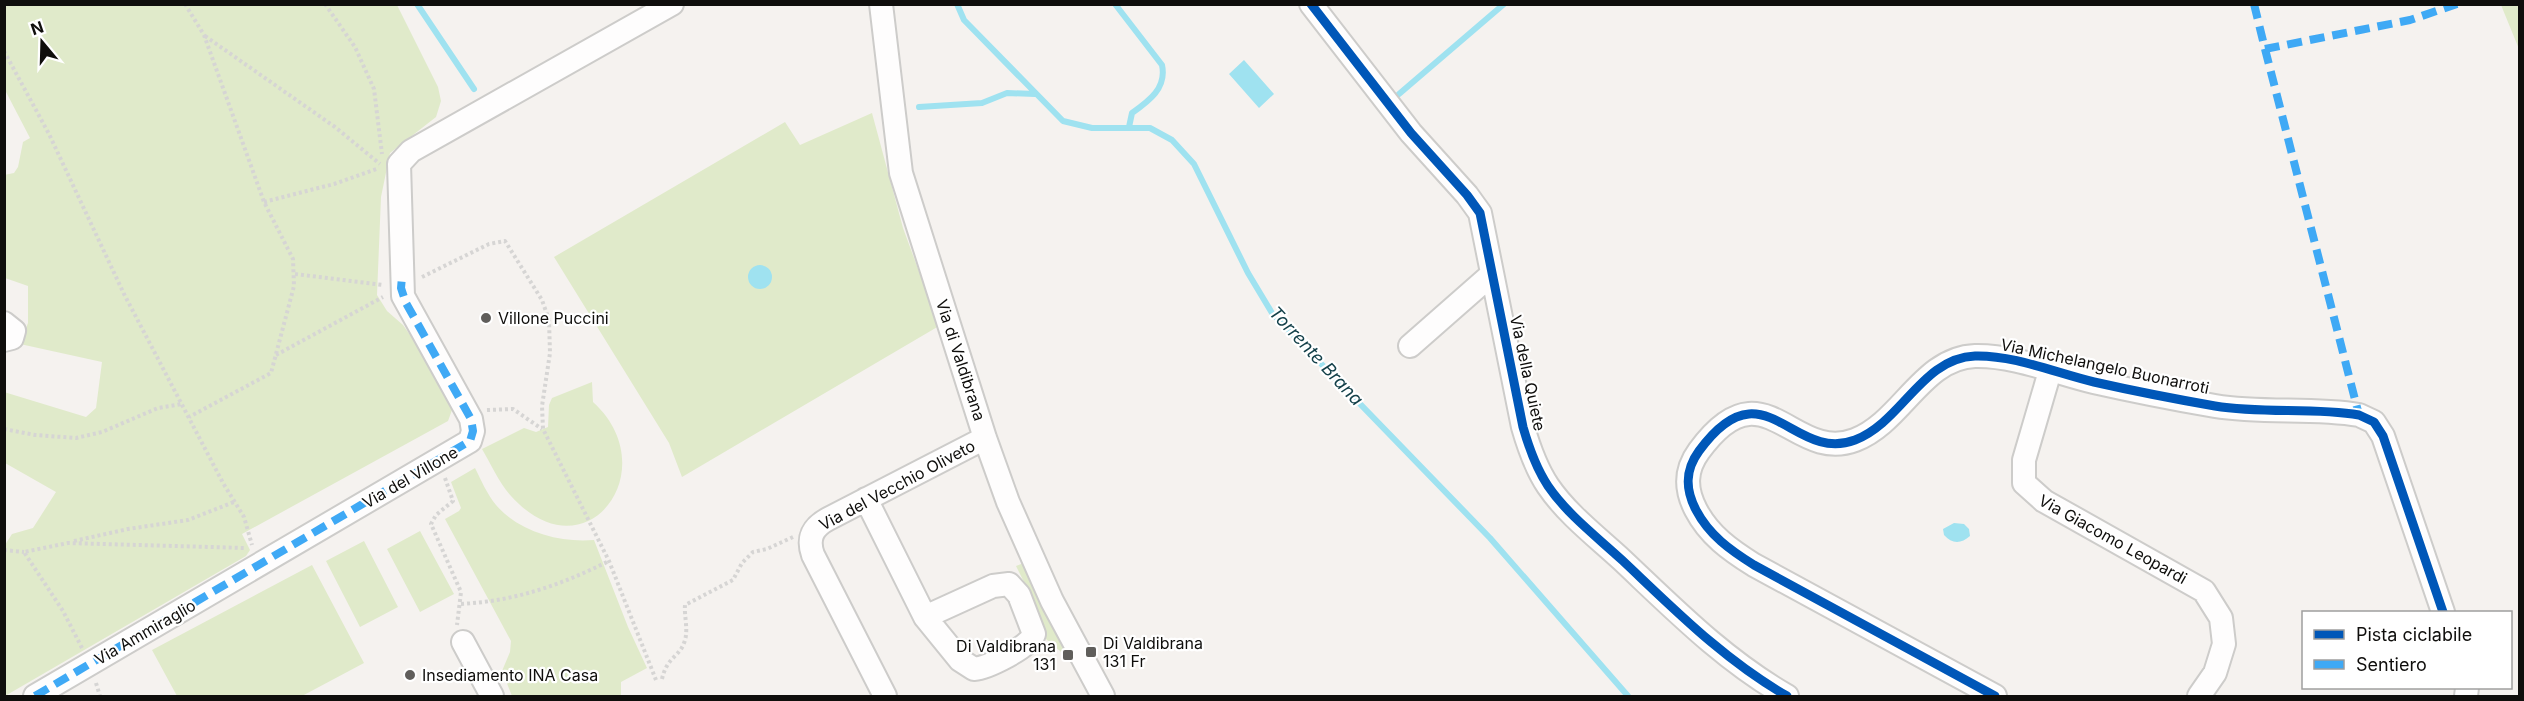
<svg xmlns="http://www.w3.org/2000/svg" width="2524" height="701" font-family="Inter,sans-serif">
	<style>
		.green { fill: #e0eaca }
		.water { fill: #9fe2f0 }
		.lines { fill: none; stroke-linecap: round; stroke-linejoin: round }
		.stream { stroke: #9fe2f0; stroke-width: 6 }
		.minor-casing { stroke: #cdccca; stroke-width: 26 }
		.path { stroke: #d6d5d4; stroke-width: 4; stroke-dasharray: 3 3; stroke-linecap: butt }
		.minor { stroke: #fefdfd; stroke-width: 22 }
		.quiet { stroke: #3fa9f5; stroke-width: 8; stroke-dasharray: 15 8; stroke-linecap: butt }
		.cycleway-casing { stroke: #fff; stroke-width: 13 }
		.cycleway { stroke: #0057b8; stroke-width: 9 }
		.poi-dot { fill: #605e5b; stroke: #fff; stroke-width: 2 }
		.labels { text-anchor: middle; stroke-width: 4.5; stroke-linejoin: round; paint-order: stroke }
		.poi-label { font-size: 16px; fill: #0f0e0c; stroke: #fff; text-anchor: start }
		.street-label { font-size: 16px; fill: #0f0e0c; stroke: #fff }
		.water-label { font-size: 18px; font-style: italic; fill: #14414a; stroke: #fff }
	</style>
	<rect width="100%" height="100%" fill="#f5f2ef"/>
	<path class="green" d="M5,5H397L438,87L441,101L436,117L390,153L381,197L377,295L387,311L403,325L418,346L452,410L448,421L242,534L250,550L246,556L5,696V545L12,534L33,528L56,492L5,463L4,392L86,417L96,408L102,362L20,344L28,323V286L5,278L4,175L14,173L18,167L23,142L30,138L5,90Z
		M2501,5H2519V49Z
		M872,113L903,228L939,326L682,477L669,443L554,257L785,122L800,145Z
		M592,382L593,402C667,469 586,579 511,496C499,483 491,464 482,449L524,428L536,432L548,427L549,405L552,398Z
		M475,468C481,480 487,494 496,505C519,532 560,543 594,540L628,627L647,668L621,682V696H512L502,671L510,652L511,641L445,519L459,511L461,508L451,482Z
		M420,531L454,594L420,612L387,549Z
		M364,541L398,607L360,627L326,561Z
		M1029,561L1080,668L1040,634L1034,602L1016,566Z
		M312,565L364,663L302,696H177L152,650Z"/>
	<path class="water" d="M1244,60L1274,94L1259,108L1229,74Z
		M748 277a12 12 0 1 1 24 0a12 12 0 1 1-24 0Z
		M1954,523L1964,524L1969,529L1970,536C1961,544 1952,544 1944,535L1943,529Z"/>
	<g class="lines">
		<path class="stream" d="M417,4L474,89
			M957,4L964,20L1063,121L1092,128H1150L1172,140L1194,164L1248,273L1272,313L1490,538L1628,696
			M1115,4L1162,65C1167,88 1149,101 1132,113L1129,127
			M1399,94L1504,4
			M919,107L982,103L1007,93L1035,94"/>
		<g class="minor-casing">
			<path id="minor" d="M881,4L901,173L985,438L1008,502L1052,601L1103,696
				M1311,4L1411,133L1467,195L1480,213L1523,427C1529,448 1536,468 1548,486C1567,514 1597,537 1622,560C1674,609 1724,660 1787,696
				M4,323L14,331L12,338L4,340
				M1410,346L1492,274
				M2050,371L2024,460V483L2044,501L2204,591L2221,618L2224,644L2215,673L2199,696
				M866,499L925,617L960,660L974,669C987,668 1030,647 1034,634L1019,595L1009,584L993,586L925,617
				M463,642L492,696
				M35,696L470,441L473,431L471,419L403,296L399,164L411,151L672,4
				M885,696L813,555C807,538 813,527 828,519L985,438
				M1995,696L1754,565C1730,550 1709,535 1696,510C1685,489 1685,470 1699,451C1764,362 1792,464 1855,440C1902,422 1922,358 1975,356C2014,355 2056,373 2094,382C2134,391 2175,399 2215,406C2263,414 2313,407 2359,415L2374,422L2383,436L2443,612
				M2466,696L2467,688"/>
		</g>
		<path class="path" d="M185,4L204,35L264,202L293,259L294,286L271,373L189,417
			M325,4L355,47L374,89L382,154
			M205,36L335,127L380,164
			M4,51L49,134L124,294L223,483L244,517L252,545
			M264,202L334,184L379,168
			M295,274L383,285
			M422,277L489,244L505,241L542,300L549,320L550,353L542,406L543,429L609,561L656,680
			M276,355L383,297
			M487,410L513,409L542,429
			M4,429L35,435L76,438L102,432L158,408L182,404
			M445,478L453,501L436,515L431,524L461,592L457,625
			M74,541L128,529L188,520L234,502
			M4,550L24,552
			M461,604C515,601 561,585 609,561
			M82,648L63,611L24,552L68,543L245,548
			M662,679C667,657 679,657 684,643C689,631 684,617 685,605L733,580L742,563L753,552L767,549L793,537
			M96,683L100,696"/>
		<use href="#minor" class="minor"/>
		<path class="quiet" d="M2254,4L2265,49L2410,20L2457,4
			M2265,49L2359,415
			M35,696L470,441L473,431L471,419L406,303L401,288L402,277"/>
		<g class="cycleway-casing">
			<path id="cycleway" d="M1311,4L1411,133L1467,195L1480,213L1523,427C1529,448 1536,468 1548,486C1567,514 1597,537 1622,560C1674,609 1724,660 1787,696
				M1995,696L1754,565C1730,550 1709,535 1696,510C1685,489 1685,470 1699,451C1764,362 1792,464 1855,440C1902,422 1922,358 1975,356C2014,355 2056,373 2094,382C2134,391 2175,399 2215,406C2263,414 2313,407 2359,415L2374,422L2383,436L2443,612"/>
		</g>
		<use href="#cycleway" class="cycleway"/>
	</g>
	<g class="poi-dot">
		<circle cx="486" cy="318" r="6"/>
		<rect x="1085" y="646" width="12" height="12" rx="3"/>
		<rect x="1062" y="649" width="12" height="12" rx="3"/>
		<circle cx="410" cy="675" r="6"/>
	</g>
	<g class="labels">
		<g class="poi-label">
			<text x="498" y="324">Villone Puccini</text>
			<text x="1103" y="649">Di Valdibrana<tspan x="1103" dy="18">131 Fr</tspan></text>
			<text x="1056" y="652" text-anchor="end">Di Valdibrana<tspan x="1056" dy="18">131</tspan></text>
			<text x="422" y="681">Insediamento INA Casa</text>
		</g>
		<g class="street-label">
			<text transform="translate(961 360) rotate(72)" y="6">Via di Valdibrana</text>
			<text transform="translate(2105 366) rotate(12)" y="6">Via Michelangelo Buonarroti</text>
			<text transform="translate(1528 373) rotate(78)" y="6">Via della Quiete</text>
			<text transform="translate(410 477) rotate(-30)" y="6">Via del Villone</text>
			<text transform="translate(897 485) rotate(-28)" y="6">Via del Vecchio Oliveto</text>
			<text transform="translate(2113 539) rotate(29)" y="6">Via Giacomo Leopardi</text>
			<text transform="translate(145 632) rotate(-30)" y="6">Via Ammiraglio</text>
		</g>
		<g class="water-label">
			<text transform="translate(1316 356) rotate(47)" y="6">Torrente Brana</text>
		</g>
	</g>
	<rect width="2524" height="701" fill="none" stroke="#0f0e0c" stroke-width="12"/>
	<rect x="2302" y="611" width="210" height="78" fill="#ffffff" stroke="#9f9f9e" stroke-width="1.5"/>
	<rect x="2314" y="630" width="30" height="9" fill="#0057b8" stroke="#9f9f9e" stroke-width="1.5"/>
	<text x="2356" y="641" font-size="18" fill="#0f0e0c">Pista ciclabile</text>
	<rect x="2314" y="660" width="30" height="9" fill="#3fa9f5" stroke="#9f9f9e" stroke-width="1.5"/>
	<text x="2356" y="671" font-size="18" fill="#0f0e0c">Sentiero</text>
	<g transform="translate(42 42) rotate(341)" stroke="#ffffff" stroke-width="4.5" paint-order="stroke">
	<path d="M0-4.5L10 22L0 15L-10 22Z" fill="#0f0e0c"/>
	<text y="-9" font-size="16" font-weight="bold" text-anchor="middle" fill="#0f0e0c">N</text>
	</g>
</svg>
